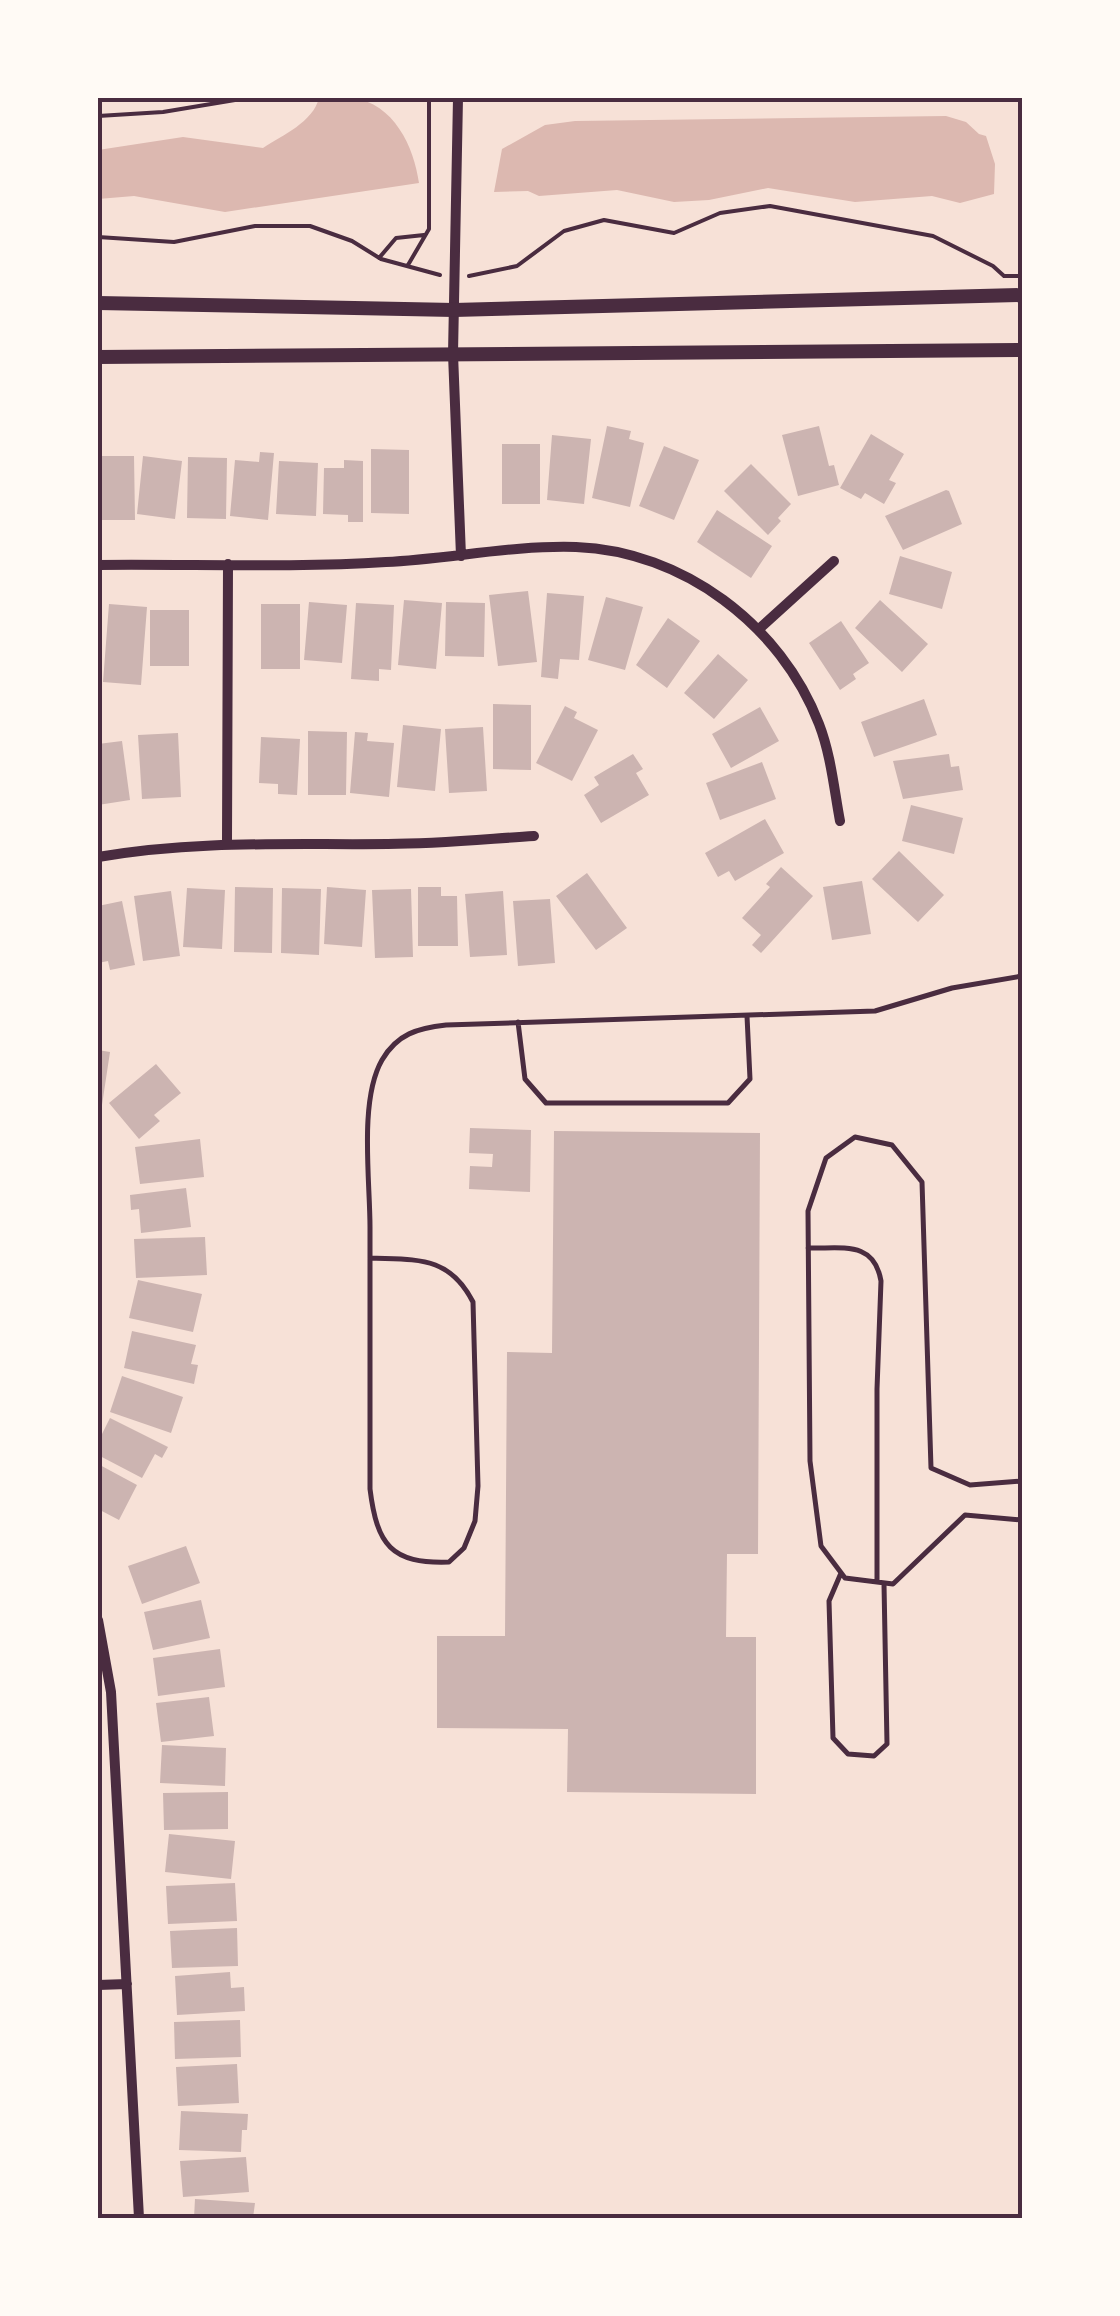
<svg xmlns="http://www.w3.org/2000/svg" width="1120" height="2316" font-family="'Open Sans',sans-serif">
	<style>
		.water { fill: #dcb8b0 }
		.building { fill: #ccb4b1 }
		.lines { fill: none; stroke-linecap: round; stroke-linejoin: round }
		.path { stroke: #4a2c40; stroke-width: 4 }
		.service { stroke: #4a2c40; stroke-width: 5 }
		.minor { stroke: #4a2c40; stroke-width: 10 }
		.secondary { stroke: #4a2c40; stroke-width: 14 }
		.neatline { fill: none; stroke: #4a2c40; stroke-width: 4 }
	</style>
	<rect width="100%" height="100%" fill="#f7e1d7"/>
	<path class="water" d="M319,98C330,97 342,96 352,98C394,103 414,147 419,183L225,212L134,196L98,199V150L183,137L263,148C283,135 313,122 319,98Z
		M946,116L966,122L979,134L986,136L995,164L994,194L960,203L932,196L855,202L768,188L709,200L674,202L617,190L539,196L528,191L494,192L502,149L545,125L575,121Z"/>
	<path class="building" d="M607,426L631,431L629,439L644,443L630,507L592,498Z
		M819,426L829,466L834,465L839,485L798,496L782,435Z
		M871,434L904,454L889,480L896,483L884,504L865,493L861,499L840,488Z
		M552,435L591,439L584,504L547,500Z
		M502,444H540V504H502Z
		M664,446L699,460L674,520L639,506Z
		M371,449L409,450V514L371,513Z
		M260,452L274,453L268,520L230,516L235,460L259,462Z
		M98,456H134L135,520H98Z
		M143,456L182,461L175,519L137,514Z
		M188,457L227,458L226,519L187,518Z
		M344,460L363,461V522H348V515L323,514L324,468H344Z
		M279,461L318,463L316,516L276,514Z
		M751,464L791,504L778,518L781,521L768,535L724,491Z
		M946,490L949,491L962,524L903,550L885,516Z
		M717,510L772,546L751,578L697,542Z
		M900,556L952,572L942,609L889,594Z
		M528,591L537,662L498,666L489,595Z
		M547,593L584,596L579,660L560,659L558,679L541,677Z
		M606,597L643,607L625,670L588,660Z
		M404,600L442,603L436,669L398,665Z
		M880,600L928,644L902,672L855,628Z
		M309,602L347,605L342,663L304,660Z
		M446,602L485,603L484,657L445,656Z
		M356,603L394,605L391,670L379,669V681L351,679Z
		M109,604L147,607L141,685L103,682Z
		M261,604H300V669H261Z
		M150,610H189V666H150Z
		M668,618L700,641L667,688L636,665Z
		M841,621L869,663L853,674L856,679L840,690L809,643Z
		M718,654L748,680L714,719L684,693Z
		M924,699L937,735L874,757L861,722Z
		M493,704L531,705V770L493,769Z
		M565,706L577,712L574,718L598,730L572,781L536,763Z
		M760,707L779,741L731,768L712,734Z
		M403,725L441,729L435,791L397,787Z
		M483,727L487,791L449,793L445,729Z
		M308,731L347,732L346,795H308Z
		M355,732L368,733L367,741L394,743L389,797L350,793Z
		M178,733L181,797L142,799L138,735Z
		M261,737L300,739L297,795L278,794V784L259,783Z
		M122,741L130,800L98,805V744Z
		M633,754L643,769L636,773L649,795L601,823L584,795L599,785L594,777Z
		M949,754L951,767L959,766L963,790L903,799L893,761Z
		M762,762L776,799L720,820L706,783Z
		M911,805L963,818L954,854L902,841Z
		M765,819L784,853L735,881L729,871L718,877L705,853Z
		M899,851L944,895L918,922L872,879Z
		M781,867L813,896L761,953L752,945L761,935L742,918L770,887L766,884Z
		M587,873L627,928L596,950L556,896Z
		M862,881L871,934L832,940L823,887Z
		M235,887L273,888L272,953L234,952Z
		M327,887L366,890L362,947L324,944Z
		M418,887H441V896H457L458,946H418Z
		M187,888L225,890L222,949L183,947Z
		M282,888L321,889L319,955L281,953Z
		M411,889L413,957L375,958L372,890Z
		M171,891L180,956L143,961L134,896Z
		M503,891L507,955L470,957L465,894Z
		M550,899L555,963L518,966L513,901Z
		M122,901L135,965L110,970L108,961L98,963V906Z
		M98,1050L110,1052L102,1105L98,1104Z
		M156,1064L181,1093L154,1115L160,1121L139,1139L109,1103Z
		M470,1128L531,1130L530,1192L469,1189L470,1166L492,1167L493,1154L469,1153Z
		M554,1131L760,1133L758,1554H727L726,1637H756V1794L567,1792L568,1729L437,1728V1636H505L507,1352L552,1353Z
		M200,1139L204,1177L140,1184L135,1147Z
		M186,1188L191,1227L141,1233L139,1209L131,1210L130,1195Z
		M205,1237L207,1275L136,1278L134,1239Z
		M138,1280L202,1294L193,1332L129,1318Z
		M132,1331L196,1345L191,1364L198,1365L194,1384L124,1368Z
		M122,1376L183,1397L171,1433L110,1412Z
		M110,1418L168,1447L162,1458L155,1454L142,1478L98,1455V1442Z
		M98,1464L137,1485L119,1520L98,1509Z
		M186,1546L200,1583L142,1604L128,1566Z
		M201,1600L210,1638L153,1650L144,1612Z
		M220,1649L225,1687L158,1696L153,1658Z
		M209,1697L214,1736L161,1742L156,1703Z
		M162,1745L226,1748L225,1786L160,1783Z
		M228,1792V1829L164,1830L163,1793Z
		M169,1834L235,1841L231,1879L165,1872Z
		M235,1883L237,1921L168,1924L166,1886Z
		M237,1928L238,1966L172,1968L170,1931Z
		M230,1972L231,1988L244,1987L245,2011L177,2015L175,1976Z
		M240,2020L241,2057L175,2059L174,2022Z
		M237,2064L239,2103L178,2106L176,2067Z
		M181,2111L248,2114L247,2130H242L241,2152L179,2150Z
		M246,2157L249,2192L183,2197L180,2161Z
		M195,2199L255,2203L253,2218H194Z"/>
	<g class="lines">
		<path class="path" d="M98,116L163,112L247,98
			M98,237L174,242L255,226H310L352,241L381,259L440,275
			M379,258L396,238L424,235
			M408,265L429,229V98
			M469,276L517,266L564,231L604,220L674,233L720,213L770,206L933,236L993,266L1004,276H1022"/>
		<path class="service" d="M518,1022L525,1079L546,1103H728L750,1079L747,1016
			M808,1248C842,1249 874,1240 881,1281L877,1389V1581
			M370,1258C416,1260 449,1255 473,1302L478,1486L475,1521L464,1548L449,1562C391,1564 377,1545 370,1489C370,1402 370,1315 370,1227C370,1180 359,1100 382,1060C397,1034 418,1028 446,1025L875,1011L952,988L1022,976
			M1022,1481L970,1485L931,1468L922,1182L892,1145L855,1137L826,1158L808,1211L810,1461L821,1546L845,1578L893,1584L965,1515L1022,1520
			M841,1573L829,1601L833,1738L848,1754L874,1756L887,1744L884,1584"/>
		<path class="minor" d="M458,98L453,354L461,556
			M98,565C194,564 290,568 386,562C449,559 513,545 576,547C683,551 781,625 819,724C831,755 834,789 840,821
			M759,629L834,561
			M227,842L228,564
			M98,857C196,840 289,845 388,844C437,844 486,839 534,836
			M98,1620L111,1692L139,2218
			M98,1985L127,1984"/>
		<path class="secondary" d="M98,303L454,310L1022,295
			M98,357L1022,350"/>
	</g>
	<rect width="1120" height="2316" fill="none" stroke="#fffaf5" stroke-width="200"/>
	<rect x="100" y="100" width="920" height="2116" class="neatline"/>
</svg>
